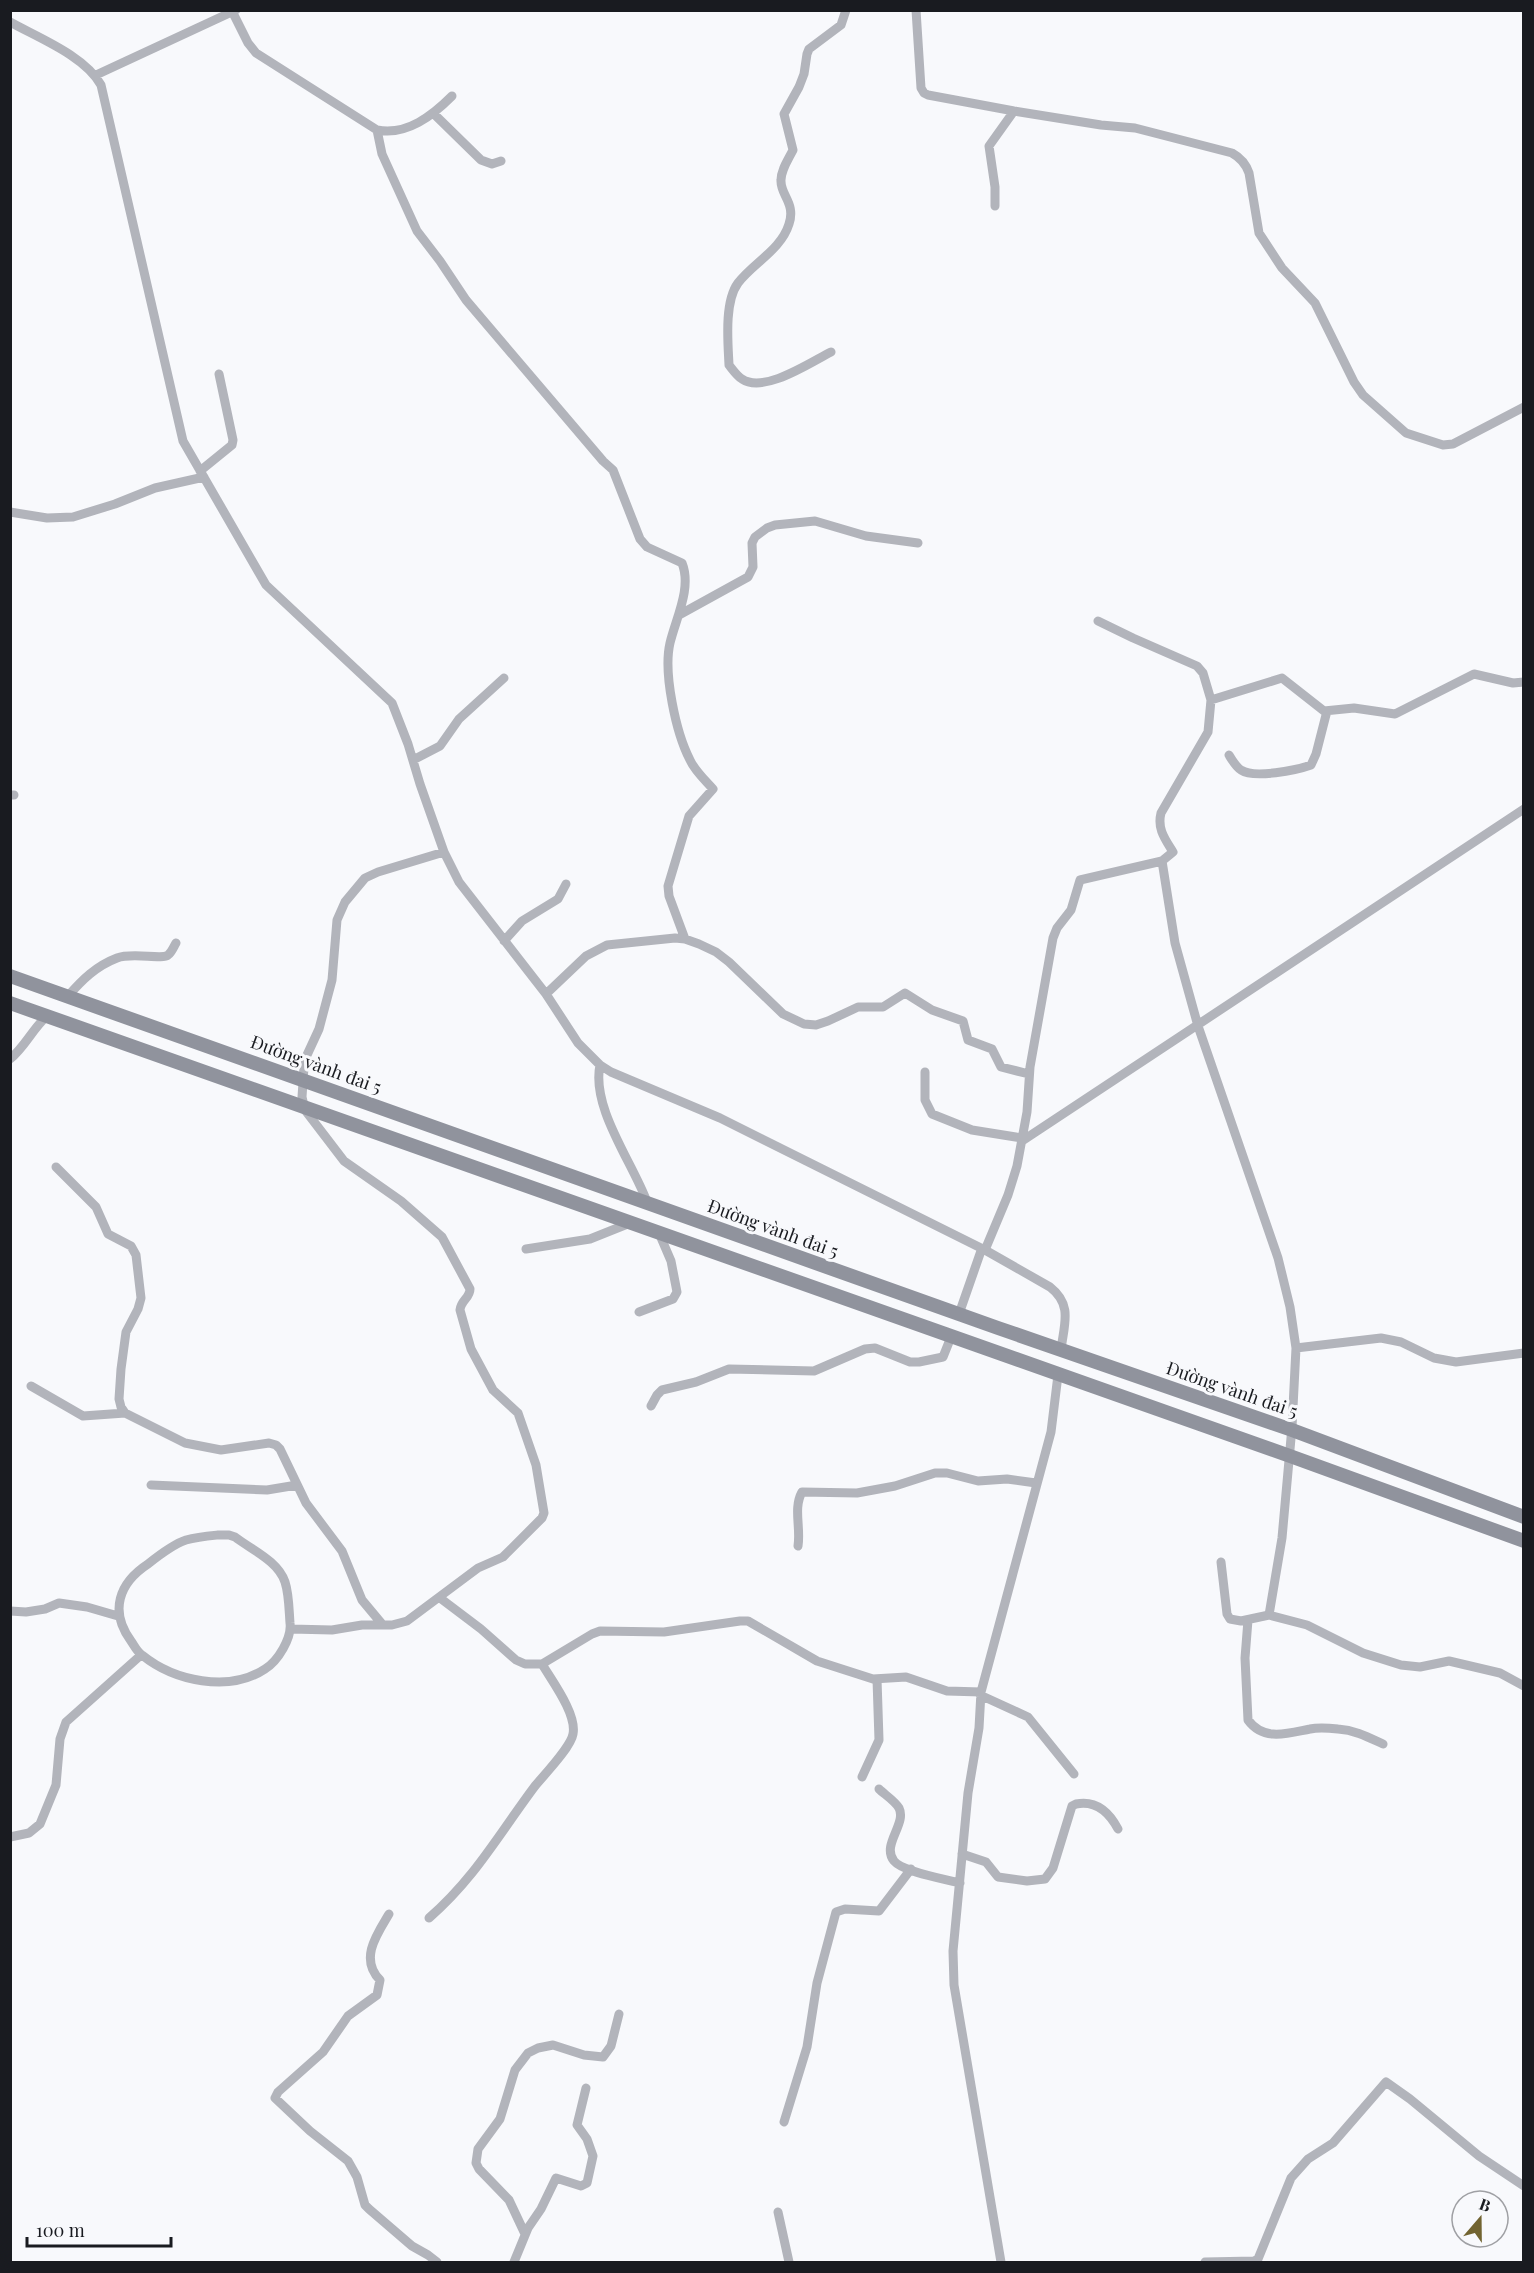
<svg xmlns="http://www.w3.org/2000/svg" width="1534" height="2273" font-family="'Playfair Display',serif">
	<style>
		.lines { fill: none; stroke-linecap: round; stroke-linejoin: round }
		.minor { stroke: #b2b4bb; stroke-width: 9 }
		.secondary { stroke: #90939d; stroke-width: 14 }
		.labels { text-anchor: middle; stroke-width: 6; stroke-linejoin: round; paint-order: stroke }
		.street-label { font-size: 18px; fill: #191b20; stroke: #f8f9fc }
	</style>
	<rect width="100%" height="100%" fill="#f8f9fc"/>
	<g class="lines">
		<path class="minor" d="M916,10L921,88L924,93L928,95L1014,111L1101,125L1135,128L1232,153C1241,158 1246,164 1249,173L1259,233L1282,268L1315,303L1354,382L1363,395L1406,433L1443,445L1453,444L1524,407
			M233,13L248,43L256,53L377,130C407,136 433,115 452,96
			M10,22C39,38 85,56 101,85L183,441L266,585L392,703L408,744L420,784L444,852L459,882L546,994L578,1043L600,1065L611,1072L720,1118L985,1250L1050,1287C1073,1305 1064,1324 1061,1350
			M96,75L236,10
			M434,114L481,160L492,164L501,161
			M377,130L382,154L417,231L440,261L466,300L603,461L613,470L640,539L647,547L682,563C692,588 676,618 670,643C663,673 676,733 690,760C695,771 705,780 713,789L689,816L668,886L669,896L685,939
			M995,206V187L989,146L1014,111
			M831,352C811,362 764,394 742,379C737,376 733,370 729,365C728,343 724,302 738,283C753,263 781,250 789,224C796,203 780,195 781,180C781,170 788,160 793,150L784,114L799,87L804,74L807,54L809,49L841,25L846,10
			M200,471L232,445L233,440L219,374
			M10,512L47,518L73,517L115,504L155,488L204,477
			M679,615L748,577L753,567L752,543L755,537L767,528L775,525L815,521L866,536L918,543
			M1211,700L1282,678L1324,711L1354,708L1395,714L1474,674L1513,683L1524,682
			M1229,755C1232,760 1236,767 1241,770C1254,779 1297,770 1311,765L1316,754L1327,711
			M413,760L440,746L459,719L504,678
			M10,795H14
			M1162,861L1175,943L1198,1026L1278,1258L1290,1307L1296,1348L1292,1427L1282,1538L1269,1615
			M504,941L522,921L558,899L566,884
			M546,994L586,956L607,945L675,938L685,939L699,944L716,952L729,962L783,1014L804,1024L816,1025L828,1021L858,1007H883L905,993L932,1010L963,1021L968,1040L992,1049L1001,1067L1029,1074
			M68,996C82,980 96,966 117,958C132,952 162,960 168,955C172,952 174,946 176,943
			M10,1059C25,1047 33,1028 47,1016
			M600,1065C591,1108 633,1163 647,1202
			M925,1072V1100L932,1114L972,1130L1022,1138
			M1022,1141L1524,809
			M56,1167L96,1207L108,1234L131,1246L136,1255L141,1298L138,1309L126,1332L121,1369L119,1399L121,1407L125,1413L185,1443L221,1450L269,1443L276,1445L280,1449L306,1503L342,1551L362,1600L382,1624
			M526,1249L590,1239L630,1223
			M985,1250L1008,1195L1017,1166L1027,1112L1030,1067L1053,938L1057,928L1071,910L1080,880L1162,861L1173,852C1165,839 1157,829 1161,813L1208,732L1211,700L1203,673L1197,666L1133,638L1098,621
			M639,1312L673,1299L677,1292L671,1261L659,1233
			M959,1314L982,1248
			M1296,1348L1381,1338L1401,1342L1434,1358L1456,1362L1524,1353
			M31,1386L83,1416L125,1413
			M651,1406L657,1395L662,1390L696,1382L729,1369L814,1371L865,1349L875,1348L910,1362H919L943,1357L951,1337
			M151,1485L267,1490L297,1485
			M218,1535H229L235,1537C252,1550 278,1561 285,1582C289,1594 289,1610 290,1623C292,1638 278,1661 265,1669C229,1693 174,1681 142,1655C137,1652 134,1645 131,1641C109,1611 119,1583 148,1564C158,1556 174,1544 186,1540C197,1537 208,1536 218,1535Z
			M798,1546C801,1528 793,1508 802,1492L857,1493L895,1486L935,1473H947L978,1481L1007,1479L1036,1483
			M1221,1562L1227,1614L1230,1619L1241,1621L1269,1615L1307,1625L1363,1653L1401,1665L1420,1667L1449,1661L1500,1673L1524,1686
			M440,1598L481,1629L516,1660L525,1664H542L592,1634L600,1631L664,1632L740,1621H748L817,1661L873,1679L906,1677L947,1691L981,1692
			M10,1611L26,1612L45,1609L59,1603L87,1607L118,1616
			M1248,1620L1245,1658L1248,1720C1264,1742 1289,1733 1310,1729C1319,1727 1329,1728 1338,1729C1355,1730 1368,1737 1383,1744
			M291,1629L332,1630L362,1625H392L407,1621L478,1568L503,1557L542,1518L544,1513L536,1465L518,1413L493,1390L471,1349L460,1310C461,1300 470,1298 470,1289L442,1237L401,1201L344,1161L305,1110L302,1097L304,1067L307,1055L319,1029L332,980L337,920L345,902L365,878L378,872L444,852
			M980,1695L1028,1717L1074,1774
			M862,1777L879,1740L877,1679
			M879,1789C884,1794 895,1801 899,1808C907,1824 881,1845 894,1861C903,1872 945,1879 960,1883
			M10,1837L29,1833L40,1824L56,1785L60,1739L66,1722L141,1655
			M962,1854L986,1862L998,1877L1027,1881L1045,1879L1053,1868L1072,1806L1076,1804C1096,1800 1109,1812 1118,1829
			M389,1914C377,1934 359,1959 380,1980L377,1995L348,2016L323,2052L278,2092L275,2098L310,2131L348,2161L357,2177L365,2205L369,2209L412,2246L428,2255L437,2262
			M429,1918C475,1878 499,1834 535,1786C545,1774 571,1747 573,1734C577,1714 552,1681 542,1664
			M784,2122L807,2047L817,1983L836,1912L845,1909L879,1911L911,1869
			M778,2212L789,2262
			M525,2234L509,2200L479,2169L476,2163L478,2149L500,2119L515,2070L528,2053L538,2048L553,2045L584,2055L603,2057L611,2046L619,2014
			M514,2262L528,2228L541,2209L556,2178L581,2186L587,2183L593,2156L587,2139L577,2125L586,2088
			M1001,2262L954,1985L953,1951L968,1793L979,1728L981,1692L1051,1432L1058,1375
			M1205,2262L1254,2261L1258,2259L1291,2178L1308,2159L1333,2143L1386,2082L1410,2099L1479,2156L1524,2186"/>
		<path class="secondary" d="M10,976L998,1328L1292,1430L1524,1517
			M10,1003L1290,1456L1524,1541"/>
	</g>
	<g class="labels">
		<g class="street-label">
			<text transform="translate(316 1065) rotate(20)" y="6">Đường vành đai 5</text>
			<text transform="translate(773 1229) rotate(20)" y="6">Đường vành đai 5</text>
			<text transform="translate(1232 1390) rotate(19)" y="6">Đường vành đai 5</text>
		</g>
	</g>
	<rect width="1534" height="2273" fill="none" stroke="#191b20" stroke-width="24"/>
	<g transform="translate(1480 2219) rotate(20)"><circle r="28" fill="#f8f9fc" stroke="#9fa0a4" stroke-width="1.5"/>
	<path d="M0-4.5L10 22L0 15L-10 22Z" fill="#726431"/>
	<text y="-9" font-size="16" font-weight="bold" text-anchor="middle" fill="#191b20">B</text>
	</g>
	<path d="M27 2237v9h144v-9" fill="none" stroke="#191b20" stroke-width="3"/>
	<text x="36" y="2237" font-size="18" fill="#191b20" stroke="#f8f9fc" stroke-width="4.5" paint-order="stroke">100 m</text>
</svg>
